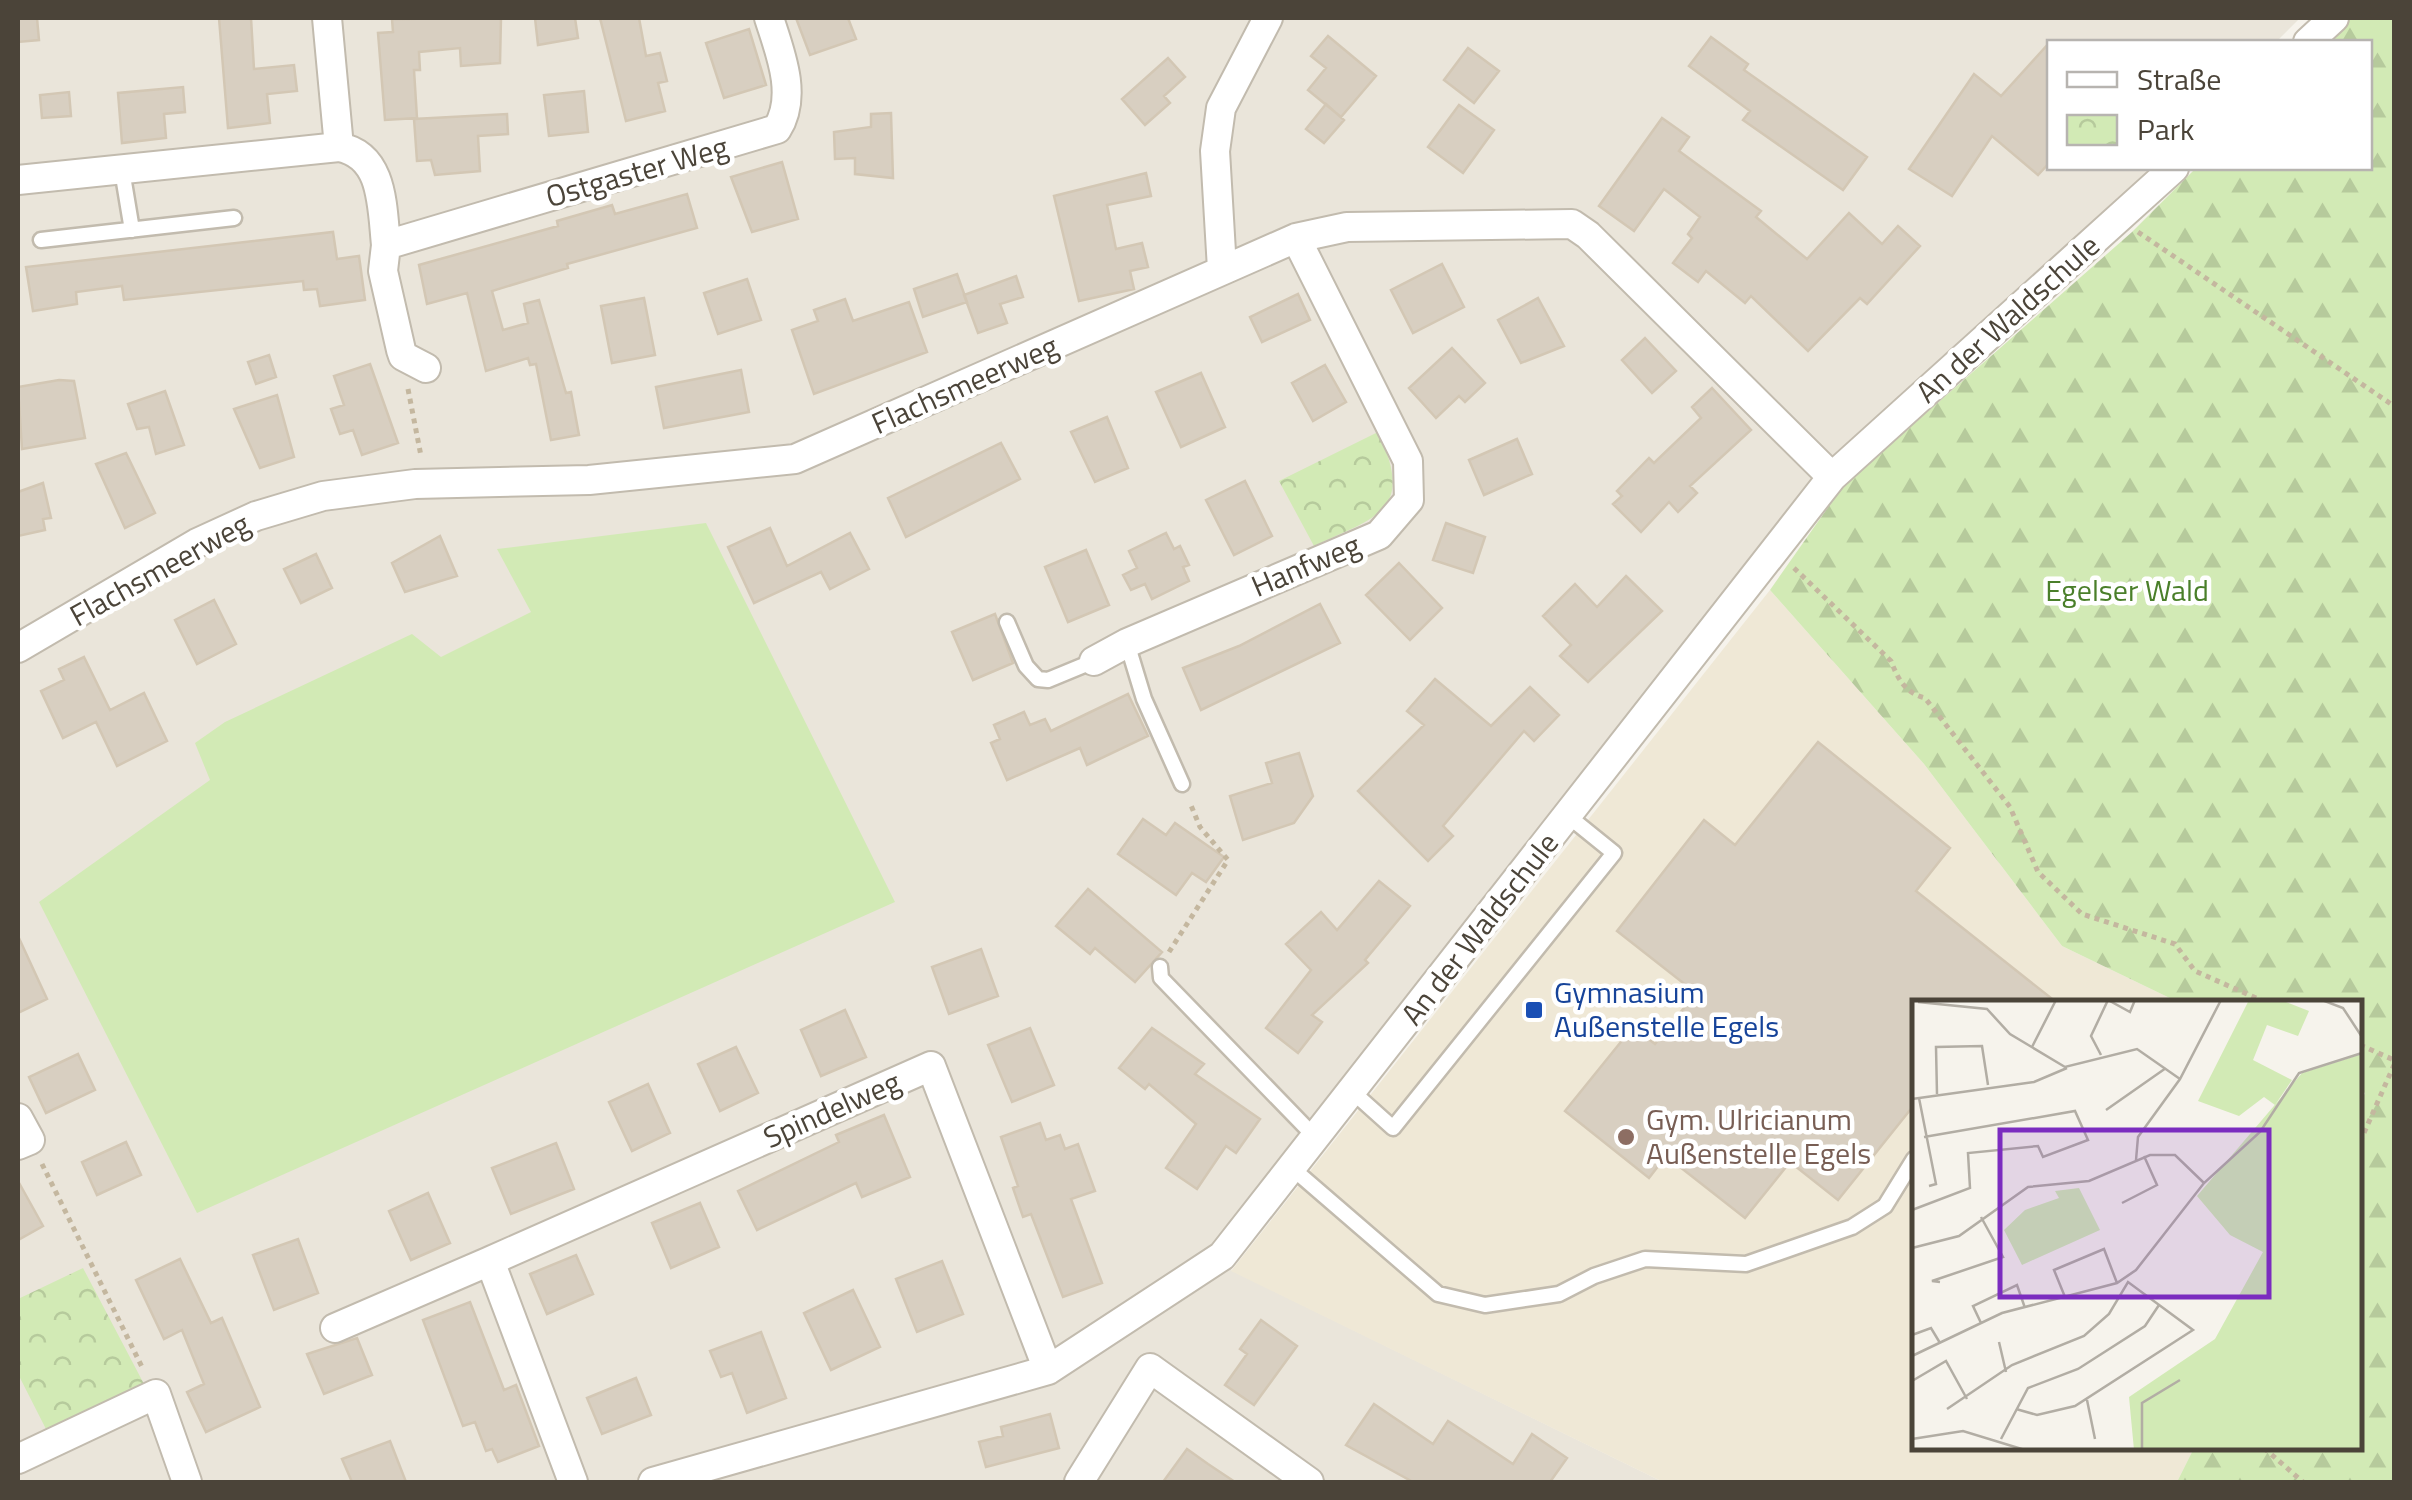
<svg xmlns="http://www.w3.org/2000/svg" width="2412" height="1500" font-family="'Titillium Web',sans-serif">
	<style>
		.residential { fill: #eae5da }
		.education { fill: #efe8d6 }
		.grass { fill: #d2eab5 }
		.forest { fill: url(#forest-firs) }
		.park { fill: url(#park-crowns) }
		.building { fill: #d8cfc1; stroke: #d3c7b4; stroke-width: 2.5 }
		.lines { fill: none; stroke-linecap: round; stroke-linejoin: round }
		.lane-casing { stroke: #c2bbae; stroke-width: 19 }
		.street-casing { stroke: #c2bbae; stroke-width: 32 }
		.path { stroke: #c4b79f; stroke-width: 5; stroke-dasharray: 5 5; stroke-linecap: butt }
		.lane { stroke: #fff; stroke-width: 14 }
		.street { stroke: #fff; stroke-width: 28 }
		.transit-dot { fill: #1a4fb4; stroke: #fff; stroke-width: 4 }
		.education-dot { fill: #8d6e63; stroke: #fff; stroke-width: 4 }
		.labels { text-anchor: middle; stroke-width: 9; stroke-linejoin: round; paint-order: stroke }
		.street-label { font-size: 30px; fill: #4b4439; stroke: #fff }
		.park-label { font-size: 30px; fill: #4a7f2a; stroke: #fff }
		.transit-label { font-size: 30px; fill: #164399; stroke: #fff; text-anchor: start }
		.education-label { font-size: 30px; fill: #785e54; stroke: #fff; text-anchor: start }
		.inset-road { fill: none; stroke: #b2ada4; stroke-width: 2.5 }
		.view { fill: #7b2cbf; fill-opacity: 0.15; stroke: #7b2cbf; stroke-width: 5 }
		.inset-edge { fill: none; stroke: #4b4439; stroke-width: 5 }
	</style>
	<defs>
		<pattern id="forest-firs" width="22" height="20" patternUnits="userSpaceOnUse" patternTransform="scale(2.5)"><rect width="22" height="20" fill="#d2eab5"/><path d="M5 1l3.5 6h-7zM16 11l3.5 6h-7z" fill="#b6ca9c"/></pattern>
		<pattern id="park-crowns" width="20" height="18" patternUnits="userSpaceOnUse" patternTransform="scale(2.5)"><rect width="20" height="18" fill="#d2eab5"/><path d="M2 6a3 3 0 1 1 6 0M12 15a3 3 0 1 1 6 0" fill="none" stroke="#b6ca9c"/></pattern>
	</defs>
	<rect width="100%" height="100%" fill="#f6f3ec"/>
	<path class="residential" d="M18,18H2300L2276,42H2050V168H2157L1958,353L1826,463L1544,833L1231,1270L1663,1482H18Z"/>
	<path class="education" d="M1770,590L1924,764L2062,946L2178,1002H1914V1448H2194L2177,1482H1663L1231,1271Z"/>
	<path class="grass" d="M706,523L895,902L197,1213L39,902L210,780L195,743L225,722L412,634L441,657L531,612L497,549Z"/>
	<path class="forest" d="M2344,18H2394V1482H2177L2194,1448H2360V1104L2365,1093L2360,1090V1002H2178L2062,946L1924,764L1770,590L1843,486L2132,232L2196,168H2370V42H2321Z"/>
	<path class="park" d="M1378,432C1415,511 1378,516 1314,546L1279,481Z
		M83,1268L144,1384L47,1431L18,1374V1299Z"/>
	<path class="building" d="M18,18H37L39,40L18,42Z
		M219,18H251L254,69L294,65L297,91L267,94L270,123L228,128Z
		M501,18L500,63L461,66L460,48L419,52L420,70H414L417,118L385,120L378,33L393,32L392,19Z
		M535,18H575L578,38L538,45Z
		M600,18H639L646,56L660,53L667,81L658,83L665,111L626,121Z
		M796,18H848L856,39L810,55Z
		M749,29L766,85L724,98L706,43Z
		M1328,36L1376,76L1341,117L1308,90L1326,68L1311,56Z
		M1711,37L1748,64L1744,70L1867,157L1843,190L1743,120L1750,111L1689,66Z
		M2050,42V162L2038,175L1992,136L1952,196L1909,169L1974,74L2001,96Z
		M1468,48L1499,71L1474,103L1444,80Z
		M1168,58L1185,77L1164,96L1170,103L1145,125L1122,99Z
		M183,87L185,112L164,114L166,138L122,143L118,93Z
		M584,91L588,132L549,136L544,95Z
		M69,92L71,116L42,118L40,95Z
		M1326,104L1344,120L1324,143L1306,129Z
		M1459,105L1494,130L1463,173L1428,147Z
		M891,113L893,178L855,174V158L835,159L834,132L871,127V114Z
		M507,114L508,134L478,136L480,171L435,175L431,160L417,161L414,119Z
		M1662,118L1689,137L1679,151L1761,211L1756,217L1807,259L1849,213L1882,244L1898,226L1920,246L1867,304L1860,298L1808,351L1751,296L1745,303L1706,271L1698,282L1673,263L1692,238L1688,234L1700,217L1664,189L1634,231L1599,206Z
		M782,162L798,219L752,232L731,177Z
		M1146,173L1151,196L1107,205L1116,249L1142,243L1148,267L1130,271L1134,289L1079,301L1054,196Z
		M687,194L697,228L567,264L568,268L492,291L503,330L528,323L524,304L539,300L566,393L571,392L579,435L551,440L536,364L530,365L528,358L486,371L467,293L427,304L419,265L558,226L557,221L612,205L615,214Z
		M333,232L337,259L359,256L365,300L320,306L317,289L304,290L303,281L124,300L122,286L76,292L77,304L33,311L26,267Z
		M1442,264L1464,307L1413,333L1391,290Z
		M957,274L967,302L923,317L914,289Z
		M1016,276L1023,297L1000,304L1007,323L978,333L964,295Z
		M747,279L761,320L718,334L704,293Z
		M1298,294L1310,320L1262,342L1250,317Z
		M644,298L655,355L612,363L601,306Z
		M1538,298L1564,346L1521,363L1498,320Z
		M845,299L853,321L909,302L927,352L814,394L792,330L818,321L814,310Z
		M1645,338L1676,371L1652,393L1622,360Z
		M1452,348L1485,383L1465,402L1459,396L1436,418L1409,388Z
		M269,355L276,377L256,384L248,362Z
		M370,364L398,443L362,455L353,430L340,434L331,409L344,405L334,376Z
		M1325,365L1346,402L1313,421L1292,383Z
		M741,370L749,412L664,428L656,387Z
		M1201,373L1225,427L1181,447L1156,392Z
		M59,380L74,381L85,438L22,449L18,387Z
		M1712,388L1751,430L1690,486L1697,493L1678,512L1669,502L1641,532L1613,504L1622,496L1617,491L1649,458L1654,463L1701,418L1692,407Z
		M165,391L184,445L156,454L149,427L137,429L128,404Z
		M277,395L294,457L260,468L234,409Z
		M1107,417L1128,468L1095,482L1071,432Z
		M1517,439L1532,474L1484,495L1469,460Z
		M1001,443L1020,479L906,537L888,498Z
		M126,453L155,513L125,528L96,464Z
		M1245,481L1272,536L1234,555L1206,500Z
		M43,483L51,518L43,519L45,530L18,536V492Z
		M1446,523L1485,537L1473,573L1433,560Z
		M770,528L787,566L850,533L869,569L830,589L821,572L754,603L728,547Z
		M1166,533L1174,549L1180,546L1189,565L1183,567L1189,581L1152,599L1145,584L1131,590L1123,575L1137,568L1129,551Z
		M440,536L457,576L405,592L392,563Z
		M1086,550L1109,605L1068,622L1045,567Z
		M316,554L332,588L301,603L284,569Z
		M1399,563L1442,608L1410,640L1366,595Z
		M1626,576L1662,611L1588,682L1560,656L1571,645L1543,616L1575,584L1597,607Z
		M214,600L236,644L197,664L175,620Z
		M1320,604L1340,643L1201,710L1183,668L1239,646Z
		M995,614L1013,663L973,680L952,632Z
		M84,657L110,710L144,693L167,741L117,766L96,722L63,738L41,691L64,680L59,669Z
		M1435,679L1491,726L1530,687L1559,715L1534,741L1524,731L1443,826L1453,836L1428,861L1358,791L1424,725L1407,711Z
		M1128,694L1148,736L1087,765L1080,748L1007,780L991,743L1000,739L994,725L1024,712L1030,725L1045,719L1051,731Z
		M1818,742L1950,848L1916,891L2056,1002H1914V1105L1838,1200L1790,1162L1745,1218L1666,1156L1649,1178L1565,1111L1633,1027L1655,1044L1696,993L1617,931L1704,820L1735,845Z
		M1299,753L1313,796L1294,823L1243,840L1230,796L1272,783L1266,763Z
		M1143,819L1166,835L1175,823L1224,857L1206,882L1192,873L1176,895L1118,854Z
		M1379,881L1410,906L1365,960L1368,963L1312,1015L1322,1022L1298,1053L1266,1028L1311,970L1286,944L1321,912L1337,930Z
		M1088,889L1162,952L1135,982L1095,948L1090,954L1056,926Z
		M18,936L47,999L18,1013Z
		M981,949L998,996L949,1014L932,967Z
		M845,1010L866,1057L821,1076L801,1030Z
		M1030,1028L1054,1085L1012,1102L988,1045Z
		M1152,1028L1204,1064L1195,1074L1260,1119L1236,1153L1226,1146L1197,1189L1166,1168L1196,1124L1149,1084L1145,1089L1119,1068Z
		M736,1047L758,1093L720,1111L698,1064Z
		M78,1054L95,1090L46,1113L29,1077Z
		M648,1084L670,1133L632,1151L609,1102Z
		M884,1115L910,1177L862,1197L856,1183L757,1230L738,1191L839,1142L836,1135Z
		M1040,1123L1046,1140L1060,1135L1065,1149L1078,1144L1095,1191L1071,1199L1102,1283L1063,1297L1031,1214L1023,1217L1013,1188L1018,1186L1001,1137Z
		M126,1142L141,1175L97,1195L82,1162Z
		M556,1143L574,1189L511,1214L492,1168Z
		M18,1181L43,1226L18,1240Z
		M428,1193L450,1243L411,1260L389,1211Z
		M700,1203L719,1247L671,1268L652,1223Z
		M298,1239L318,1293L274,1310L253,1255Z
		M576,1255L593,1294L547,1314L530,1274Z
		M180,1259L211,1323L222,1318L260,1407L206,1432L187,1392L204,1384L182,1330L164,1339L136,1280Z
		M942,1261L963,1314L917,1332L896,1279Z
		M853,1290L880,1347L831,1370L804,1313Z
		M470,1302L504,1390L516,1385L539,1446L498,1462L492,1449L486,1451L475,1422L463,1426L423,1320Z
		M1261,1320L1297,1346L1254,1405L1225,1385L1247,1354L1240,1349Z
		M761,1332L786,1398L747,1413L732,1373L721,1377L710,1351Z
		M357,1338L372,1375L324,1394L307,1354Z
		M636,1378L651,1415L602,1434L587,1398Z
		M1374,1404L1433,1444L1448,1421L1513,1464L1532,1434L1567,1458L1550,1482H1413L1346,1445Z
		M1050,1414L1059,1448L986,1467L979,1442L1003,1436L1001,1427Z
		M390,1441L406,1482H352L342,1459Z
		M1187,1449L1208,1464L1235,1482H1163Z"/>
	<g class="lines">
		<g class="lane-casing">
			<path id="lane" d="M122,170L132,230
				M41,240L234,218
				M1007,622L1026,666L1038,679L1048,680L1094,661
				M1127,643L1144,699L1182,784
				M1160,967L1161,978L1316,1138
				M1354,1093L1393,1128L1614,853L1567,815
				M1292,1168L1438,1294L1485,1305L1559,1294L1594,1276L1645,1259L1746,1264L1852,1227L1885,1206L1914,1159"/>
		</g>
		<g class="street-casing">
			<path id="street" d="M327,18L339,147
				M2308,42L2334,18
				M18,180L339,147C384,155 382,207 386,245L777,129C798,96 780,52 769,18
				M386,245L383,271L401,350L403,356L426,368
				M1222,269L1215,151L1221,108L1268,18
				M18,648L197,543L256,516L323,496L415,484L589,480L795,459L1296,238L1347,227L1572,224L1588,235L1832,477
				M1094,661L1127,643L1379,535L1409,500L1408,461L1296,238
				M18,1118L30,1140L18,1145
				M335,1328L490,1261
				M18,1459L156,1394L187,1482
				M573,1482L490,1261L931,1066L1048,1370
				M653,1482L1048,1370L1222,1256L1832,477L2174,168
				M1079,1482L1150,1368L1309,1482"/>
		</g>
		<path class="path" d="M2138,232L2394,406
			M408,389L421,456
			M1794,568L1891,661C1898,679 1905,693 1925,698L2010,807L2038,872L2082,914L2175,944L2195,971L2265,1002
			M1169,952L1228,860L1200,827L1190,803
			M2360,1045L2394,1060
			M2360,1142L2394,1065
			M42,1164L143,1369
			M2264,1448L2303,1482"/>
		<use href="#lane" class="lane"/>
		<use href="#street" class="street"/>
	</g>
	<rect class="transit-dot" x="1524" y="1000" width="20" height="20" rx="5"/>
	<circle class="education-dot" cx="1626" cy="1137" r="10"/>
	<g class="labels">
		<g class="street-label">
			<text transform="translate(637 172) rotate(-16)" y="10">Ostgaster Weg</text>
			<text transform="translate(2008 319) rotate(-42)" y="10">An der Waldschule</text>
			<text transform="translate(965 385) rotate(-24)" y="10">Flachsmeerweg</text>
			<text transform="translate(1306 566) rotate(-23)" y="10">Hanfweg</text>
			<text transform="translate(160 570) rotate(-29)" y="10">Flachsmeerweg</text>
			<text transform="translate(1480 929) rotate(-52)" y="10">An der Waldschule</text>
			<text transform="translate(832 1110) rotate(-24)" y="10">Spindelweg</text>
		</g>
		<g class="park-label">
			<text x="2127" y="601">Egelser Wald</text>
		</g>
		<g class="transit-label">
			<text x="1554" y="1003">Gymnasium<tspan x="1554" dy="34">Außenstelle Egels</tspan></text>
		</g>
		<g class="education-label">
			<text x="1646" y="1130">Gym. Ulricianum<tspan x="1646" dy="34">Außenstelle Egels</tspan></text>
		</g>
	</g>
	<g transform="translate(1912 1000)">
		<rect width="450" height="450" fill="#f6f3ec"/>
		<path d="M337,0H369L397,11L386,36L355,25L341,60L380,80L363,105L352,97L327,116L286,101ZM167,188L188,230L110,265L92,230L113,210L147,198L143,191Z" fill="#d2eab5"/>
		<path d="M450,54V450H222L217,397L303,339L351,252L318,235L285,196L390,73Z" fill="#d2eab5"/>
		<path class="inset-road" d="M410,0L431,8L450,37M6,2L75,9L98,34L153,67L225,49L268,79M120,47L144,0M189,55L179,36L196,0L218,12L223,0M25,94L24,47L70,46L76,85M7,98L24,184L17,186M0,99L122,82L155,68M194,110L254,68M224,160L226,137L268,79L309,0M210,203L245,185L232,156M0,210L58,188L56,153L126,146L131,157L176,140L163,111L12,137M0,248L47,236L116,187L177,181L238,155H263L292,183M28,282L20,281L91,257L69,217M153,297L142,270L192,249L205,283M69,323L61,306L105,285L113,308M0,335L19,328L28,343M87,342L94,372M0,356L90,313L205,283L224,270L292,183L348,132L387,73L450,53M0,381L34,361L55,399M175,400L183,439M35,409L100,365L172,336L197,314L216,282L281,330L163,406L125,415L104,409M0,439L51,431L113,450M89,439L116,388L166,369L233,326L247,305M230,450V403L268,380"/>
		<path class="view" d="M88,130H357V297H88Z"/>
		<rect width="450" height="450" class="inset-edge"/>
	</g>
	<rect width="2412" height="1500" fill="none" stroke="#4b4439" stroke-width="40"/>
	<rect x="2047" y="40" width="325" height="130" fill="#ffffff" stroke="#b7b4b0" stroke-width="2.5"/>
	<rect x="2067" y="72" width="50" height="15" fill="#ffffff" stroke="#b7b4b0" stroke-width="2.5"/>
	<text x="2137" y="90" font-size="30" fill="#4b4439">Straße</text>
	<rect x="2067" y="115" width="50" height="30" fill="url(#park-crowns)" stroke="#b7b4b0" stroke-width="2.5"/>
	<text x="2137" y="140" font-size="30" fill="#4b4439">Park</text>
</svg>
